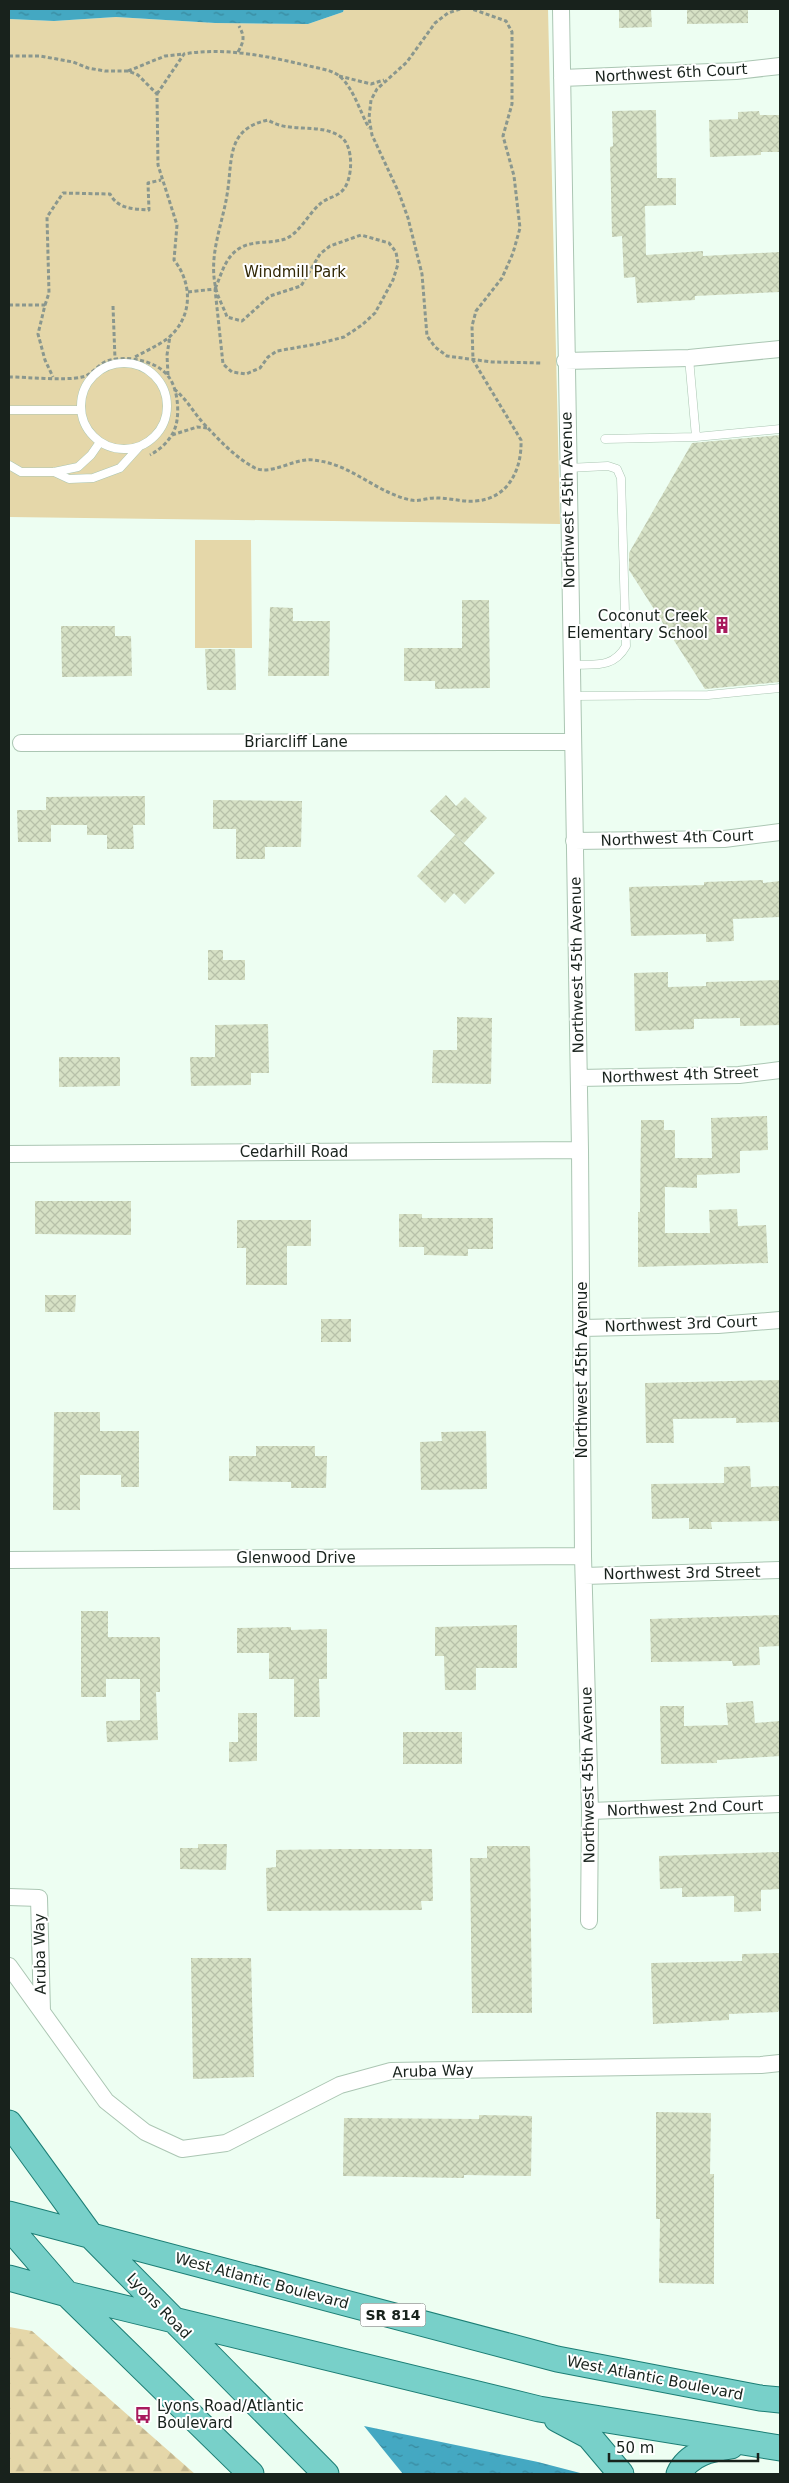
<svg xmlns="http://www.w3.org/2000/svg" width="789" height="2483" font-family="'DejaVu Sans',sans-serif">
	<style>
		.forest { fill: url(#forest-firs) }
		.park { fill: #e5d7a9 }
		.water { fill: url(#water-ripples) }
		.building { fill: url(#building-cross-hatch) }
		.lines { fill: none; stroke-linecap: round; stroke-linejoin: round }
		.service-casing { stroke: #abc6b3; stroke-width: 9 }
		.minor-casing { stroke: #abc6b3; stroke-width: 18 }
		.primary-casing { stroke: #1c7e75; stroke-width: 27 }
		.path { stroke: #8a978e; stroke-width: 3; stroke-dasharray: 4 2.5; stroke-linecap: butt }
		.service { stroke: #fff; stroke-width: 8 }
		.minor { stroke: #fff; stroke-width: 16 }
		.primary { stroke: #78d0c9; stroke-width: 25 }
		.labels { text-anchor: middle; stroke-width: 4; stroke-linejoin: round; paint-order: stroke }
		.shield { fill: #fff; stroke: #5d6460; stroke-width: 1 }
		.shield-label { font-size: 14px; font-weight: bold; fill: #18221c }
		.street-label { font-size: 15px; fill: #18221c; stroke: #fff }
		.park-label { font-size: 15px; fill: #322806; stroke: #fff }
		.poi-label { font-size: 15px; fill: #18221c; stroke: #fff; text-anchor: end }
	</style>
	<defs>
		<pattern id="forest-firs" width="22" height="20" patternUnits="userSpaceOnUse" patternTransform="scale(1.25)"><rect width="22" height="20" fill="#e5d7a9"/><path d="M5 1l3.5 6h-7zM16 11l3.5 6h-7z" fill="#c4b891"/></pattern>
		<pattern id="water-ripples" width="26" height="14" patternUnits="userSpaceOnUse" patternTransform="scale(1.25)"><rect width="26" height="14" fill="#44a8c2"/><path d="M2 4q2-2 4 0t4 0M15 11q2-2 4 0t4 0" fill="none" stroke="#38889d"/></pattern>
		<pattern id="building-cross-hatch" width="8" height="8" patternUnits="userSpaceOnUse" patternTransform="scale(1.25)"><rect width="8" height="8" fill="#d6e1c5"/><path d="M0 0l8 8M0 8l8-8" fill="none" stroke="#b7c1a9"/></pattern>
	</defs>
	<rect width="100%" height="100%" fill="#edfef2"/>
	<path class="forest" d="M9,2327L32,2331L195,2474H9Z"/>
	<path class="park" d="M344,9H548L560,524L9,517V19L54,21L116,17L215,23L308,24L343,12Z
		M195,540H251L252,648H195Z"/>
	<path class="water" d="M9,9H344L343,12L308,24L215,23L116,17L54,21L9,19Z
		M364,2426L538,2462L584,2474H403Z"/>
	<path class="building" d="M619,9H651L652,27L619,28Z
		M687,9H748V23L687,24Z
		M656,110L657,178H676V205L645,206L646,255L703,251V256L780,252V292L695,296V300L637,303L635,277L624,278L622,236L612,237L610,147L613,146L612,111Z
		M759,111L760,115H780V152H761V155L710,157L709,120L738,119V112Z
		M780,435V682L705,689L629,570V553L692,443Z
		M462,600H489L490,688L435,689V681H404V648H462Z
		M270,607L293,608V621H330L329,676H268Z
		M61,626H115V636H131L132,676L62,677Z
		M205,649H235L236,690H207Z
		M446,795L456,806L465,797L487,818L464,843L430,811Z
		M145,796V825H133L134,849H107V835H87V825H51V842H18L17,810H46V797Z
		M213,800L302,801L301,847H265V859H236V829H213Z
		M455,835L495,873L465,904L454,893L445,903L417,876Z
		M763,880V883L780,881V917L733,919L734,941L706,942V934L631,936L629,887L704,885V882Z
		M208,950H223V960H245V980H208Z
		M668,972V987L706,986V982L780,980V1025L740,1026V1018L694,1019V1029L635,1031L634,973Z
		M457,1017L492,1018L491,1084L432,1083L433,1050H457Z
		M268,1024L269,1073H251V1085L191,1086L190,1057H215V1025Z
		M59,1057H120V1086L59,1087Z
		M767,1116L768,1150L740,1151V1173L697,1175V1188L665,1187V1233H710L709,1210L737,1209L738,1226L766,1225L768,1263L638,1267V1212H640L641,1120H664V1130H675V1158H712L711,1118Z
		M35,1201H131V1235L35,1234Z
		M399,1214H422V1218H493V1249H468V1256L424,1255V1247H399Z
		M237,1220H311V1246H287V1285H246V1248H237Z
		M45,1295H76L75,1312H45Z
		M321,1319H351V1342H321Z
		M780,1380V1422L736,1423V1418L673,1419L674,1443H646L645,1383Z
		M54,1412H100V1431H139V1487H121V1475H80V1510H53Z
		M486,1431L487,1489L421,1490L420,1442L442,1441L441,1432Z
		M256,1446H315V1456H327L326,1488H291V1482L229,1481V1456H256Z
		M750,1466L751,1487L780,1486V1521L711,1522L712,1529H689V1518L652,1519L651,1484L724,1483V1467Z
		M81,1611H108V1637H160V1692H156L158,1740L107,1742L106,1721L140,1720V1679H106V1697H81Z
		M780,1615V1646L759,1647L760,1665L733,1666L732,1661L651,1662L650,1619Z
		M517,1625V1668H476V1690H445L444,1656H435V1627Z
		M291,1627V1630L327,1629V1679H319L320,1717H294V1679H269V1653H237V1628Z
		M753,1701L755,1723L780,1721V1756L717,1760V1763L661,1764L660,1706H684V1726L728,1725L726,1703Z
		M238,1713H257V1761L229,1762V1742H238Z
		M403,1732H462V1764H403Z
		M198,1844H227L226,1870L180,1869V1848H198Z
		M487,1846H530L532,2013H472L470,1858H487Z
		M339,1849H432L433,1901H421L422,1910L267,1911L266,1868L276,1867V1850Z
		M780,1852V1889L761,1890V1911L734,1912V1896L682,1897V1888L660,1889L659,1856Z
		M780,1953V2008L778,2012L729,2014V2020L653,2024L651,1963L742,1961V1954Z
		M191,1958H251L254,2077L193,2079Z
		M656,2112L711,2113L710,2174H714V2284L659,2283L660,2219H656Z
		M479,2115L532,2116L531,2176L464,2175V2178L343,2176L344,2118L479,2119Z"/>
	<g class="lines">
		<g class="service-casing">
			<path id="service" d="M689,358L696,437
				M81 406a43 43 0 1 1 86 0a43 43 0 1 1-86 0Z
				M9,410H81
				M605,439L696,437L780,429
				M9,465L21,472H54L78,467L91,455L100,442
				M567,468L608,466L617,469L621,478L626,646C613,669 594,664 571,665
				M54,472L69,479L93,478L120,468L139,447
				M572,696L708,695L780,688"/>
		</g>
		<g class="minor-casing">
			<path id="minor" d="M561,9L580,1150L583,1556L590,1811L589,1921
				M562,78L736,71L780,66
				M565,361L689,358L780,349
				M21,743L572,742
				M574,841L724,839L780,832
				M579,1078L739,1075L780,1070
				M9,1154L580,1150
				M582,1328L718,1325L780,1320
				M9,1560L583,1556
				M584,1576L780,1570
				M590,1811L780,1804
				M9,1897L39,1898L42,2012
				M9,1966L106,2101L145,2132L182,2149L226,2143L340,2085L391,2071L761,2065L780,2063"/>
		</g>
		<g class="primary-casing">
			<path id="primary" d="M9,2123L91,2236L326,2474
				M9,2214L557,2359L760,2398L780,2400
				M9,2227L67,2294L251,2474
				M9,2278L67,2294L539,2409L780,2448
				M557,2419L589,2436L621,2474
				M679,2474C689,2453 711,2449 731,2446"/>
		</g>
		<path class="path" d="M460,9L448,13L435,23L407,62L377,89L371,100L369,118L372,135L399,193L408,218L422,274L427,336L435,347L447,356L492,362L542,363
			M238,52C244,41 245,37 239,26
			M9,56H40L73,62L88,68L105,71H128L138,75L157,94L158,165L177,225L174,260C193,284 193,318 167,339C157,346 144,352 133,358
			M128,71L165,56L184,54
			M339,76L371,84L384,80
			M157,94L184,54C224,47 266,56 305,65C316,68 329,69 338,75C353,86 360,112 369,128
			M188,292L215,289L223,364L232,372L246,374L260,368L268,357L277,351L317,344L344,337L362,325L375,313L393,280L398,264L396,252L389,243L361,235L330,246L320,254L301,286L270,296L242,321L227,317C224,308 218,298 216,289C208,256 222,226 227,195C233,161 225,129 268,120C290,134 320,122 341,137C354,146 353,179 343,190C337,197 326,198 320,204C308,214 300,233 285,239C271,244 253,240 240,248C225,257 222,273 215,289
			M9,305H45L38,334L45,360L53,377
			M45,305L49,293L47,217L63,193L110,194C118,209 133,209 149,210L148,183L161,180
			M113,306L115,359
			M168,375L167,355L170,336
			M9,377C28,377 64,381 82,377C91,376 98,364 107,361C126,355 156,360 168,376C177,387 179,407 177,420C175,436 163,448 150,455
			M174,389C188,400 194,414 206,426C220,441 236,458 255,468C269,475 291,461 306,460C312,459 319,461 325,462C356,469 380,494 411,500C419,502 429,497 437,498C450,498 462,502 475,501C508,499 522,470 521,440L473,360L472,326L476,311L502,278L513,253L520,228L514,176L503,136L512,104V32L506,21L472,9
			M172,435L197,427L207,428"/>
		<use href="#service" class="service"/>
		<use href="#minor" class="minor"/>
		<use href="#primary" class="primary"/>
	</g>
	<defs>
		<g id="building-bare" transform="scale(1.35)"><path d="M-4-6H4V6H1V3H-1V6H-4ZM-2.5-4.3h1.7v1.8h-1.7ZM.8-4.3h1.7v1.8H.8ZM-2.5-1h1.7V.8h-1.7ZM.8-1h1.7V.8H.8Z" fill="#a71a5d" stroke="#fff" stroke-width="2.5" paint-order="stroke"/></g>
		<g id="bus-bare" transform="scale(1.35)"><path d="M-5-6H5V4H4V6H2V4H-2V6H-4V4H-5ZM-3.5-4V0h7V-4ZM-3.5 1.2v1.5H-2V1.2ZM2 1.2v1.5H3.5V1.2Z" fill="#a71a5d" stroke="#fff" stroke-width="2.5" paint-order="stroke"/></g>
	</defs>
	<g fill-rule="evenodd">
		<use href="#building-bare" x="722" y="625"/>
		<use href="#bus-bare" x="143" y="2415"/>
	</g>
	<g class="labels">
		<rect class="shield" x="360.5" y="2303.5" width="65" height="23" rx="4"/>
		<g class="shield-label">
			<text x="393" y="2320">SR 814</text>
		</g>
		<g class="street-label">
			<text transform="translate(671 73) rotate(-3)" y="5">Northwest 6th Court</text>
			<text transform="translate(568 500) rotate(-91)" y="5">Northwest 45th Avenue</text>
			<text x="296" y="747">Briarcliff Lane</text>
			<text transform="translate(677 838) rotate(-2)" y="5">Northwest 4th Court</text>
			<text transform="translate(577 965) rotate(-91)" y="5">Northwest 45th Avenue</text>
			<text transform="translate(680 1075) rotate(-2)" y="5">Northwest 4th Street</text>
			<text x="294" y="1157">Cedarhill Road</text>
			<text transform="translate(681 1324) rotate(-2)" y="5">Northwest 3rd Court</text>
			<text transform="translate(582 1370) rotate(-90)" y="5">Northwest 45th Avenue</text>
			<text x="296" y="1563">Glenwood Drive</text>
			<text transform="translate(682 1573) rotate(-1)" y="5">Northwest 3rd Street</text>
			<text transform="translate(588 1775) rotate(-91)" y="5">Northwest 45th Avenue</text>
			<text transform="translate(685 1808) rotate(-2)" y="5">Northwest 2nd Court</text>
			<text transform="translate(40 1954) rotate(-91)" y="5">Aruba Way</text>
			<text transform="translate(433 2071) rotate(-2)" y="5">Aruba Way</text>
			<text transform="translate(262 2281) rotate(15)" y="5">West Atlantic Boulevard</text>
			<text transform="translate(159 2306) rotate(46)" y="5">Lyons Road</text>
			<text transform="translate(655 2378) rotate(11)" y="5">West Atlantic Boulevard</text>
		</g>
		<g class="park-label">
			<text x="295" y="277">Windmill Park</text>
		</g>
		<g class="poi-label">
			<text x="708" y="621">Coconut Creek<tspan x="708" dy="17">Elementary School</tspan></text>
			<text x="157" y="2411" text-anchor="start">Lyons Road/Atlantic<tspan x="157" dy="17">Boulevard</tspan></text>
		</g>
	</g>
	<rect width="789" height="2483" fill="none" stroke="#18221c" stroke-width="20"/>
	<path d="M609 2453v8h149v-8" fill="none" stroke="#18221c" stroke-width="2.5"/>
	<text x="616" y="2453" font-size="15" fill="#18221c" stroke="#ffffff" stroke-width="4" paint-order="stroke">50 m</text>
</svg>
